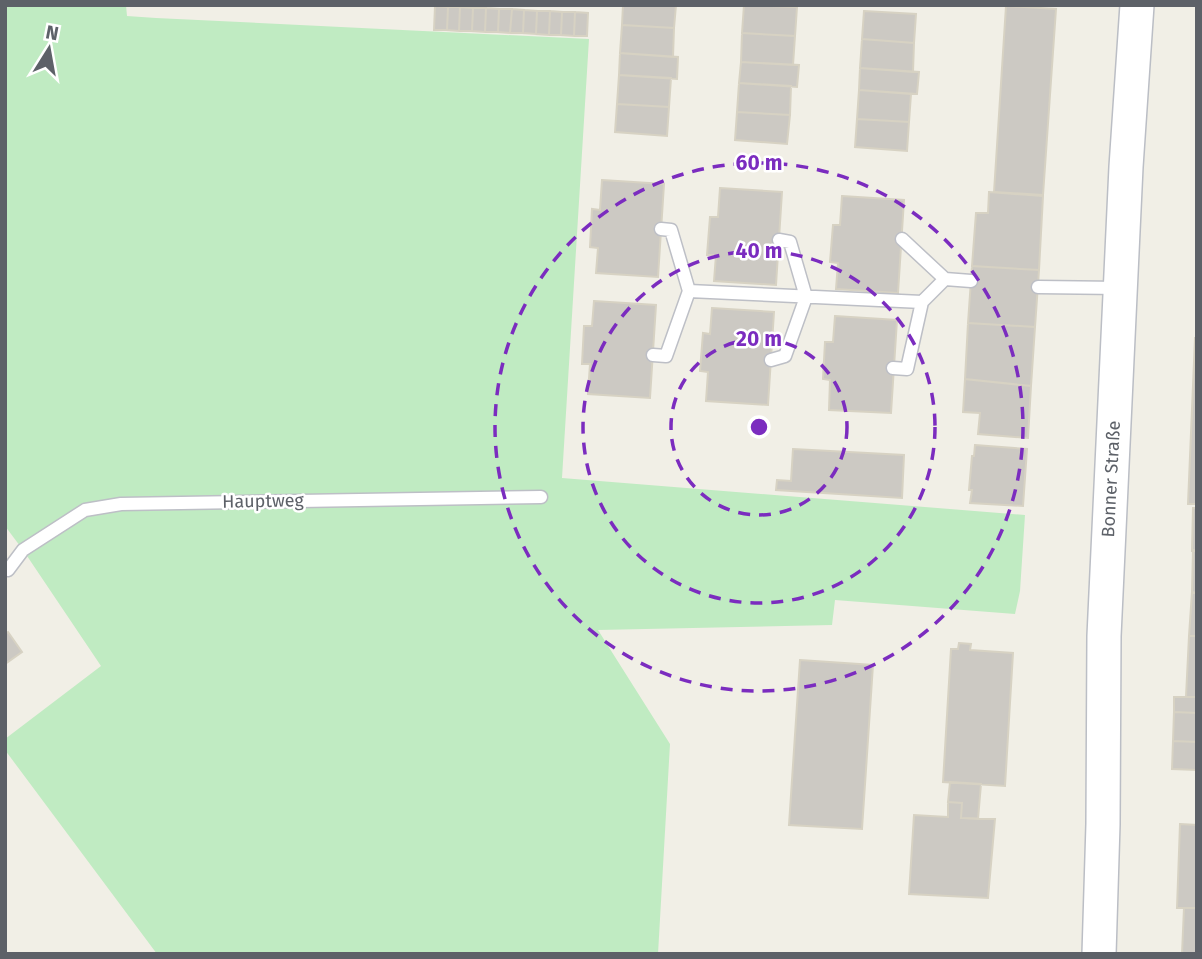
<svg xmlns="http://www.w3.org/2000/svg" width="1202" height="959" font-family="'Fira Sans',sans-serif">
	<style>
		.green { fill: #c0ebc2 }
		.building { fill: #ccc9c3; stroke: #d7d2c3; stroke-width: 2 }
		.lines { fill: none; stroke-linecap: round; stroke-linejoin: round }
		.lane-casing { stroke: #bdbfc6; stroke-width: 15 }
		.secondary-casing { stroke: #bbbec5; stroke-width: 36 }
		.lane { stroke: #fff; stroke-width: 12 }
		.secondary { stroke: #fff; stroke-width: 33 }
		.ring { fill: none; stroke: #7b2cbf; stroke-width: 3.5; stroke-dasharray: 12 9 }
		.labels { text-anchor: middle; stroke-width: 5; stroke-linejoin: round; paint-order: stroke }
		.street-label { font-size: 18px; fill: #5d6168; stroke: #fff }
		.centre { fill: #7b2cbf; stroke: #fff; stroke-width: 3.5 }
		.ring-label { font-size: 21px; text-anchor: middle; font-weight: bold; fill: #7b2cbf; stroke: #fff; stroke-width: 5; stroke-linejoin: round; paint-order: stroke }
	</style>
	<rect width="100%" height="100%" fill="#f1efe6"/>
	<path class="green" d="M5,5H126L127,16L156,18L589,39L562,478L1025,515L1020,591L1015,614L835,600L832,625L598,630L670,744L658,954H157L5,750V739L101,666L23,550L5,526Z"/>
	<path class="building" d="M623,5H676L674,28L622,25Z
		M744,5L797,7L795,36L742,33Z
		M435,6L448,7L447,30H434Z
		M1006,6L1056,9L1043,195L994,192Z
		M448,7H460L459,31L447,30Z
		M460,7L473,8L472,31H459Z
		M473,8H486L485,32L472,31Z
		M486,8L499,9L498,32H485Z
		M499,9H512L510,33L498,32Z
		M512,9L524,10L523,33H510Z
		M524,10L537,11L536,34L523,33Z
		M537,11H550L549,35L536,34Z
		M550,11L562,12L561,35H549Z
		M864,11L916,14L914,43L862,39Z
		M562,12H575L574,36L561,35Z
		M575,12L588,13L587,36H574Z
		M622,25L674,28L673,57L620,53Z
		M742,33L795,36L793,65L741,62Z
		M862,39L914,43L913,72L860,68Z
		M620,53L678,57L677,79L619,75Z
		M741,62L799,65L797,87L739,83Z
		M860,68L919,72L917,94L859,90Z
		M619,75L671,78L669,107L617,104Z
		M739,83L791,86L790,115L737,112Z
		M859,90L911,94L909,122L857,119Z
		M617,104L669,107L667,136L615,132Z
		M737,112L790,115L787,144L735,140Z
		M857,119L909,122L907,151L855,147Z
		M602,180L664,184L658,277L596,273L598,248L590,247L592,209L600,210Z
		M720,188L782,192L776,285L714,281L716,255H707L710,217H718Z
		M989,192L1043,196L1039,270L972,266L976,213H988Z
		M842,196L904,200L898,293L836,289L838,263L830,262L833,225H840Z
		M972,266L1039,270L1035,327L968,323Z
		M594,301L656,305L650,398L588,394L590,364H582L584,326H592Z
		M712,308L774,312L768,405L706,401L708,372L700,371L703,333L710,334Z
		M835,316L897,320L891,413L829,410L830,380L823,379L825,342H833Z
		M968,323L1035,327L1031,386L965,379Z
		M1195,338H1197V504H1188Z
		M965,379L1031,386L1028,438L978,434L980,413L963,412Z
		M975,445L1027,449L1023,506L970,503L972,490H969L972,456H974Z
		M793,449L904,455L902,498L776,490L777,480L791,481Z
		M1193,508H1197V551H1192Z
		M1193,550L1197,551V593L1192,592Z
		M1192,592L1197,593V636H1189Z
		M8,632L22,652L5,664V634Z
		M1189,636H1197V697H1186Z
		M959,643L971,644L970,650L1013,653L1005,786L943,782L951,649H958Z
		M800,660L873,665L862,829L789,825Z
		M1174,697H1197V713L1174,712Z
		M1174,712L1197,713V742L1173,741Z
		M1173,741L1197,742V770L1172,769Z
		M950,782L981,784L978,819L961,818L962,803L948,802Z
		M948,802L962,803L961,818L995,819L988,898L909,894L914,815L948,817Z
		M1180,824L1197,825V908H1177Z
		M1184,908H1197V954H1182Z"/>
	<g class="lines">
		<g class="lane-casing">
			<path id="lane" d="M902,239L945,279
				M1038,287L1120,288
				M689,291L922,302L945,279L971,281
				M653,355L666,356L689,291L671,230L661,229
				M771,360L785,356L806,297L790,242L779,240
				M893,368L907,369L922,302
				M8,570L23,550L85,510L121,504L541,497"/>
		</g>
		<g class="secondary-casing">
			<path id="secondary" d="M1099,954L1103,824L1104,636L1126,167L1137,5"/>
		</g>
		<use href="#lane" class="lane"/>
		<use href="#secondary" class="secondary"/>
	</g>
	<g class="ring">
		<circle cx="759" cy="427" r="88"/>
		<circle cx="759" cy="427" r="176"/>
		<circle cx="759" cy="427" r="264"/>
	</g>
	<g class="labels">
		<g class="street-label">
			<text transform="translate(1111 479) rotate(-87)" y="6">Bonner Straße</text>
			<text transform="translate(263 501) rotate(-1)" y="6">Hauptweg</text>
		</g>
	</g>
	<circle cx="759" cy="427" r="10" class="centre"/>
	<g class="ring-label">
		<text x="759" y="170">60 m</text>
		<text x="759" y="258">40 m</text>
		<text x="759" y="346">20 m</text>
	</g>
	<rect width="1202" height="959" fill="none" stroke="#5d6168" stroke-width="14"/>
	<g transform="translate(49 49) rotate(11)" stroke="#ffffff" stroke-width="5" paint-order="stroke">
	<path d="M0-5L12 26L0 18L-12 26Z" fill="#5d6168"/>
	<text y="-10" font-size="19" font-weight="bold" text-anchor="middle" fill="#5d6168">N</text>
	</g>
</svg>
